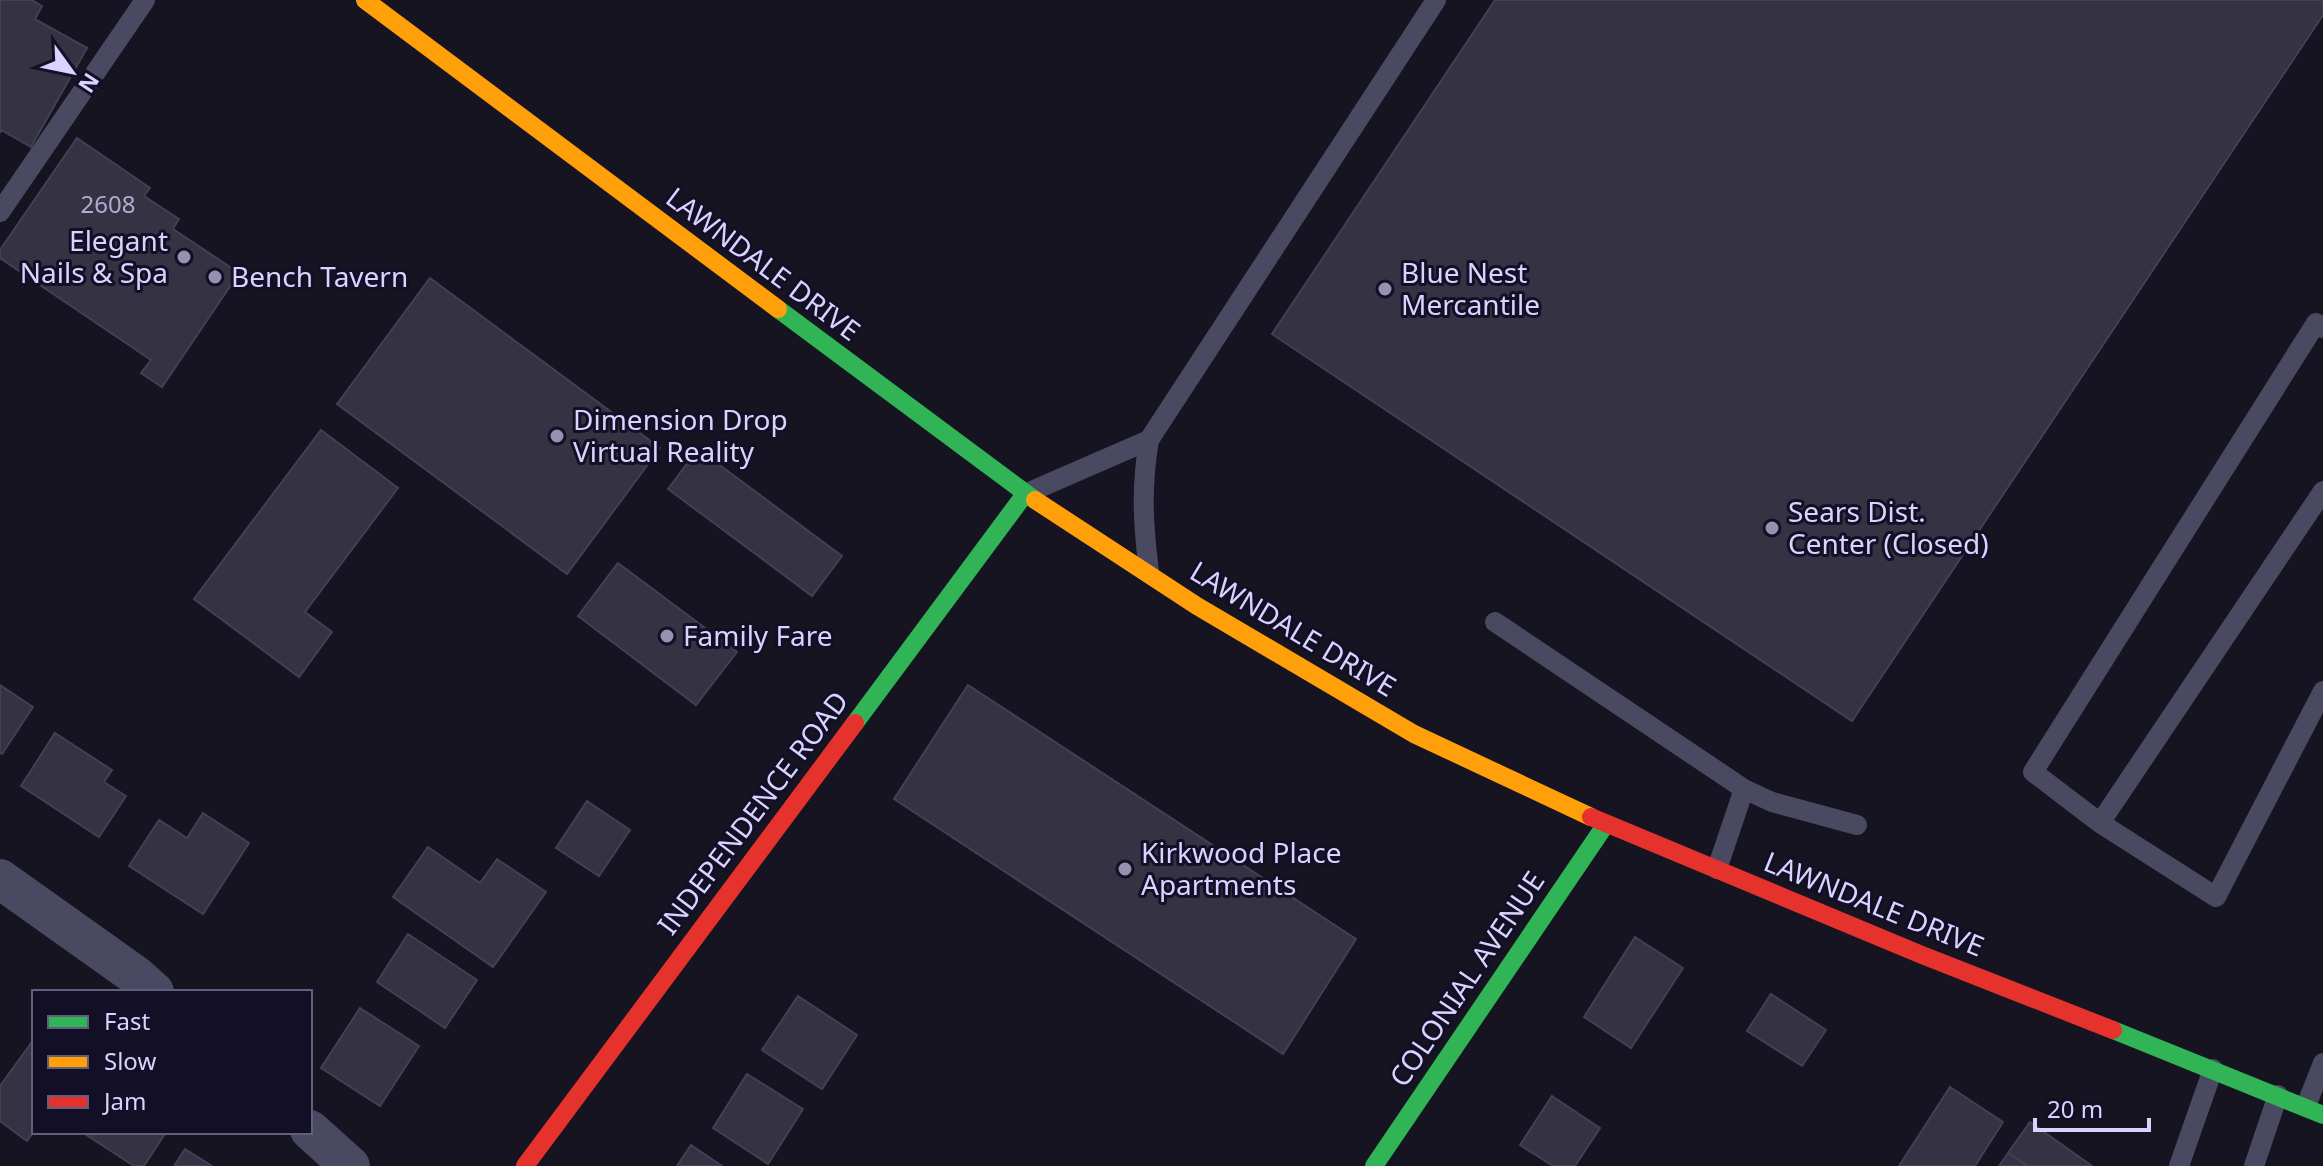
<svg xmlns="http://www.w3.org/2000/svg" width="2323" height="1166" font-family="'Noto Sans',sans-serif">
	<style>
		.building { fill: #343243; stroke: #433f54; stroke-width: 2 }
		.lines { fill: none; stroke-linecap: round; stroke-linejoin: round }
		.lane { stroke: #4a4962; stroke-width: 20 }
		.street { stroke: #4a4962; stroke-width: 40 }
		.fast { stroke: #30b455; stroke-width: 18 }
		.slow { stroke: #ff9f0a; stroke-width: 18 }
		.jam { stroke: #e5322d; stroke-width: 18 }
		.poi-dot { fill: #9591b1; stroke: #130f26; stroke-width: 3 }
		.labels { text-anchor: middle; stroke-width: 6; stroke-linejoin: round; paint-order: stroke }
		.number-label { font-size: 24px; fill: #b0acd0 }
		.poi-label { font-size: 28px; fill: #d9d4ff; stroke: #130f26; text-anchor: start }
		.street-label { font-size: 28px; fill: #d9d4ff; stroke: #130f26 }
	</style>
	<rect width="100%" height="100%" fill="#161421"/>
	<path class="building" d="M0,0H32L42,6L35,19L87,48L31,147L1,130L0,133Z
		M1495,0H2323V15L1852,721L1272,334Z
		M77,138L150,188L144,196L179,219L173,229L239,273L162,387L141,373L151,360L0,258V250Z
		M430,278L660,448L567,574L337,404Z
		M321,430L398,488L305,612L332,632L299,677L194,599Z
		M698,449L842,556L812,596L668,489Z
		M618,563L737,652L696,705L578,616Z
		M0,685L33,707L2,754L0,753Z
		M968,685L1356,939L1283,1054L894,799Z
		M55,733L112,770L104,782L126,796L99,837L21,786Z
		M587,801L630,830L599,876L556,848Z
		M203,813L249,843L203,914L129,866L159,820L187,838Z
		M428,847L480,883L497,859L546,892L493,967L393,897Z
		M408,934L477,980L445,1028L377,982Z
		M1635,937L1683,968L1631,1048L1584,1017Z
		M1771,994L1826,1030L1802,1066L1747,1031Z
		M798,996L857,1035L822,1089L762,1050Z
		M360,1008L419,1046L380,1106L321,1068Z
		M34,1039V1131L27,1141L0,1121V1086Z
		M747,1074L803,1109L768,1164L713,1128Z
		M1950,1087L2003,1122L1975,1166H1899Z
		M1552,1096L1600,1128L1575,1166H1553L1520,1145Z
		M2030,1122L2092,1166H2028L2008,1153Z
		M82,1132H166L144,1166H134Z
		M691,1145L722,1166H677Z
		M185,1149L212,1166H174Z
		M2008,1153L2028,1166H1999Z"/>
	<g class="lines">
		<path class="lane" d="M0,212L145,0
			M2323,328L2316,323L2033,772L2100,823L2216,897L2323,691
			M1025,494L1149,440
			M1149,571C1143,525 1141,487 1149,440L1436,0
			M1495,622L1744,789L1772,802L1857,825
			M2100,823L2323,491
			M1717,869L1744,789
			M2306,1106L2323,1063
			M2179,1166L2213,1069
			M2254,1166L2278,1095"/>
		<path class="street" d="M0,879L135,975L154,992
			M310,1130L350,1166"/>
		<path class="fast" d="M778,309L1035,500
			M855,723L1025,494
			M2113,1030L2323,1115
			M1374,1166L1606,824"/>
		<path class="slow" d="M365,0L778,309
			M1035,500L1197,606L1414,734L1591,817"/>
		<path class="jam" d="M1591,817L1922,955L2113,1030
			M525,1166L855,723"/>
	</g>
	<g class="poi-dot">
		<circle cx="184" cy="257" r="8"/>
		<circle cx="215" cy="277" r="8"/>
		<circle cx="1385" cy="289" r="8"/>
		<circle cx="557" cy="436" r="8"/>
		<circle cx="1772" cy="528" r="8"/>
		<circle cx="667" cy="636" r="8"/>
		<circle cx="1125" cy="869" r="8"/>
	</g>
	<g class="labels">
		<g class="number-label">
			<text x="108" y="213">2608</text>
		</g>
		<g class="poi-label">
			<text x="168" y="251" text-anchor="end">Elegant<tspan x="168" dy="32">Nails &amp; Spa</tspan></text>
			<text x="1401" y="283">Blue Nest<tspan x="1401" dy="32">Mercantile</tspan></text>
			<text x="231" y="287">Bench Tavern</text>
			<text x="573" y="430">Dimension Drop<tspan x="573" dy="32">Virtual Reality</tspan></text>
			<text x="1788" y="522">Sears Dist.<tspan x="1788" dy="32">Center (Closed)</tspan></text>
			<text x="683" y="646">Family Fare</text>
			<text x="1141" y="863">Kirkwood Place<tspan x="1141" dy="32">Apartments</tspan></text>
		</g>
		<g class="street-label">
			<text transform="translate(763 264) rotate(37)" y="10">LAWNDALE DRIVE</text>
			<text transform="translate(1293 629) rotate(31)" y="10">LAWNDALE DRIVE</text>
			<text transform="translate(753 813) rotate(-53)" y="10">INDEPENDENCE ROAD</text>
			<text transform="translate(1874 904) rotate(22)" y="10">LAWNDALE DRIVE</text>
			<text transform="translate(1467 979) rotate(-56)" y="10">COLONIAL AVENUE</text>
		</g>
	</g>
	<rect x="32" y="990" width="280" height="144" fill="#130f26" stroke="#625e7d" stroke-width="2"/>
	<rect x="48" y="1016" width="40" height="12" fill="#30b455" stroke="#625e7d" stroke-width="2"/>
	<text x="104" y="1030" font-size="24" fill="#d9d4ff">Fast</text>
	<rect x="48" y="1056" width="40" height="12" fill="#ff9f0a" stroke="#625e7d" stroke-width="2"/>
	<text x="104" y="1070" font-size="24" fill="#d9d4ff">Slow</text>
	<rect x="48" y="1096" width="40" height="12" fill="#e5322d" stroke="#625e7d" stroke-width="2"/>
	<text x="104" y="1110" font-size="24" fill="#d9d4ff">Jam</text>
	<g transform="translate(72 72) rotate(123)" stroke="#130f26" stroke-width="6" paint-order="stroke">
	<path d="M0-6L14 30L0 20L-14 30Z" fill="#d9d4ff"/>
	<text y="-12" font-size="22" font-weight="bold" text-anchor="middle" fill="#d9d4ff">N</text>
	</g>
	<path d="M2035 1118v12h114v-12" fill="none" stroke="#d9d4ff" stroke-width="4"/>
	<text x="2047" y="1118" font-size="24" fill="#d9d4ff" stroke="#130f26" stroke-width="6" paint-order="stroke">20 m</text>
</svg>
